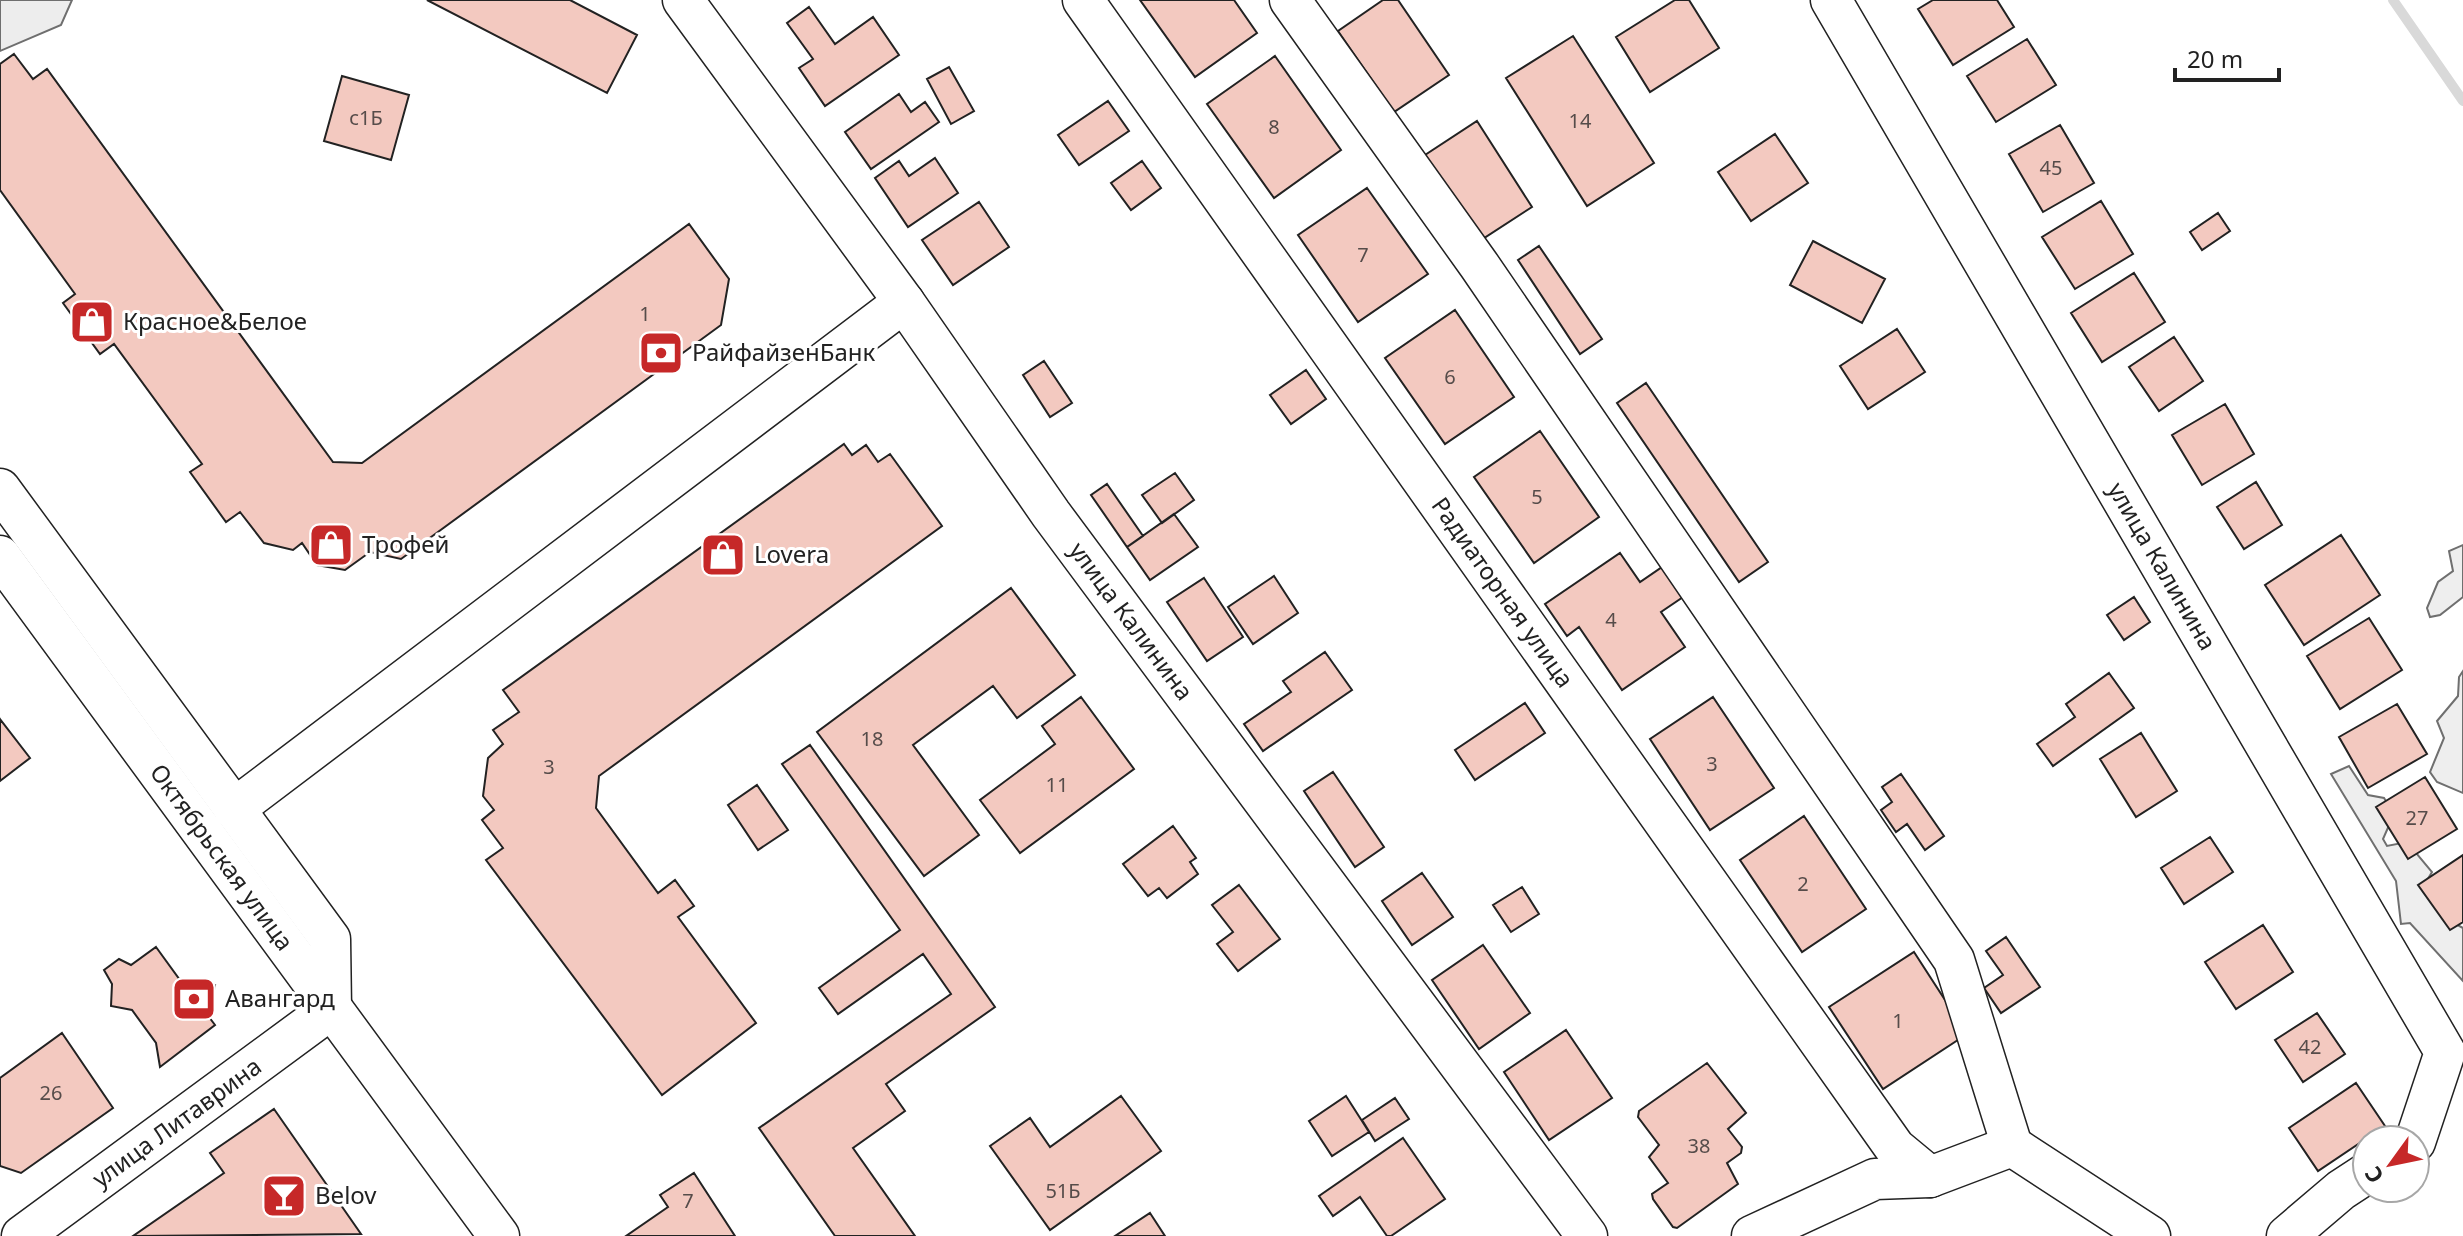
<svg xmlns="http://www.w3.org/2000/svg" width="2463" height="1236" font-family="'Noto Sans',sans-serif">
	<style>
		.green { fill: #eee; stroke: #6f6f6f; stroke-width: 2 }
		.parking { fill: #ededed; stroke: #6f6f6f; stroke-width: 2 }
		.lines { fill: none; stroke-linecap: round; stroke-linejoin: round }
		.stream { stroke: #d9d9d9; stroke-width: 10 }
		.building { fill: #f3c9c0; stroke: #222; stroke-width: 2 }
		.minor-casing { stroke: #222; stroke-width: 43 }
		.minor { stroke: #fff; stroke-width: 40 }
		.labels { text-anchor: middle; stroke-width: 6; stroke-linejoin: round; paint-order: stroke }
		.number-label { font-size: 20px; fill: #564c4a }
		.poi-label { font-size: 24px; fill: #222; stroke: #fff; text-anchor: start }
		.street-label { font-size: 24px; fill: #222; stroke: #fff }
	</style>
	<rect width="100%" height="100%" fill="#fff"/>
	<path class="green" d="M2463,545V597L2440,615L2430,617L2427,608L2438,582L2453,571L2449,551Z
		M2463,671V793L2437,782L2430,772L2444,738L2437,721L2458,696L2459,677Z
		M2349,766L2368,795L2384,798L2394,814L2383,839L2387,846L2407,842L2432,872L2423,887L2441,916L2463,928V981L2410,923L2401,924L2396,881L2331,774Z"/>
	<path class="parking" d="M0,0H72L61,25L0,51Z"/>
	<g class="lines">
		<path class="stream" d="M2393,0L2463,101"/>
	</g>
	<path class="building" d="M427,0H570L637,35L607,93Z
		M1140,0H1234L1257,33L1195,77Z
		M1383,0H1398L1449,75L1394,112L1338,31Z
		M1675,0H1689L1719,48L1650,92L1616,37Z
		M1933,0H1997L2014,27L1953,65L1918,9Z
		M809,7L835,44L873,17L899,55L825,106L799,68L813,59L787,23Z
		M1573,36L1654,163L1587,206L1506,78Z
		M2027,39L2056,85L1996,122L1967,76Z
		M14,54L33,79L47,69L333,462L362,463L689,224L729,279L721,325L401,559L370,552L345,570L317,565L302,543L293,550L264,543L240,512L226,522L190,472L202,464L114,344L100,354L63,303L75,294L0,190V64Z
		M1275,56L1341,150L1274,198L1207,104Z
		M949,67L974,111L951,124L927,79Z
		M342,76L409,95L391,160L324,141Z
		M899,94L911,112L925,102L939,122L871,169L845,132Z
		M1108,101L1129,131L1079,165L1058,135Z
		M1477,121L1532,207L1481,240L1425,155Z
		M2060,125L2094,183L2043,212L2009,154Z
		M1775,134L1808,183L1751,221L1718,172Z
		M935,158L958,193L908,227L875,178L899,161L909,176Z
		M1142,161L1161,188L1131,210L1111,183Z
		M1367,188L1428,274L1358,322L1298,235Z
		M2101,201L2133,254L2075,289L2042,237Z
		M979,202L1009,247L953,285L922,240Z
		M2218,213L2230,231L2202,250L2190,232Z
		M1813,241L1885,279L1862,323L1790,285Z
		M1539,246L1602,339L1580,354L1518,260Z
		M2134,273L2165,322L2102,362L2071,313Z
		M1455,310L1514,397L1445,444L1385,358Z
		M1897,329L1925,372L1868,409L1840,366Z
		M2174,337L2203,381L2159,411L2129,367Z
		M1044,361L1072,403L1050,417L1023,375Z
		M1306,370L1326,399L1291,424L1270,395Z
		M1646,383L1768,562L1739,582L1617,403Z
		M2225,404L2254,454L2202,485L2172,435Z
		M1540,431L1599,517L1534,563L1474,477Z
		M844,444L852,455L866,445L878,462L890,454L942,526L599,776L596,808L658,893L675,880L694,906L678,917L756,1023L662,1095L486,860L503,848L482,820L494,810L483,796L488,758L503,744L493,730L519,712L503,690Z
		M1175,473L1194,500L1162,523L1142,495Z
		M2256,482L2282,525L2244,549L2217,507Z
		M1107,484L1143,536L1127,547L1091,495Z
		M1174,514L1198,547L1150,580L1127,547Z
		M2341,535L2380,595L2304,645L2265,585Z
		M1620,553L1640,582L1668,563L1689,593L1661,612L1685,647L1622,690L1579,627L1567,636L1545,604Z
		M1274,576L1298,613L1253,644L1228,607Z
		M1204,578L1243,637L1207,661L1167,602Z
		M1011,588L1075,675L1017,718L993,686L913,745L979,835L924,876L817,732Z
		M2134,597L2150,622L2124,640L2107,615Z
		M2369,618L2402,670L2340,709L2307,656Z
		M1325,652L1352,690L1263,751L1244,724L1291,692L1283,681Z
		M2109,673L2134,708L2053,766L2037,744L2075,717L2066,704Z
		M1081,697L1134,769L1020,853L980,800L1055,744L1042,726Z
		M1713,697L1774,788L1710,830L1650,739Z
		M1525,703L1545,733L1475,780L1455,750Z
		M2397,704L2427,754L2368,788L2339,737Z
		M0,719L30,758L0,781Z
		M2141,733L2177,791L2136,817L2100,759Z
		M810,745L995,1007L886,1084L905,1111L853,1148L915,1236H835L759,1128L951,994L923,954L838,1014L819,988L900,930L782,764Z
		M1333,772L1384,847L1355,867L1304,791Z
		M1901,774L1944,836L1925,850L1907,824L1896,832L1881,810L1892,802L1882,787Z
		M2425,777L2457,829L2408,859L2376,807Z
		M757,785L788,830L758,850L728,805Z
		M1804,816L1866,909L1802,952L1740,860Z
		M1173,826L1196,858L1190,862L1198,874L1167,898L1159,888L1148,896L1123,864Z
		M2210,837L2233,872L2184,904L2161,868Z
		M2463,855V922L2450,930L2418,885Z
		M1422,873L1453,917L1412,945L1382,901Z
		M1239,885L1280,939L1238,971L1217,944L1233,932L1212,905Z
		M1522,887L1539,914L1511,932L1493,905Z
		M2263,925L2293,972L2236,1009L2205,962Z
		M2006,937L2040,987L2001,1013L1984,988L2003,975L1986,951Z
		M1483,945L1530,1013L1479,1049L1432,980Z
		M156,947L180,980L215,985L209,1017L215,1025L160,1067L156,1043L132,1010L111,1006L112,984L104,970L119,959L131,965Z
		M1914,952L1967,1034L1883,1089L1829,1007Z
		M2317,1013L2345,1054L2303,1082L2275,1040Z
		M1566,1030L1612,1098L1549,1140L1504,1072Z
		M62,1033L113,1108L21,1173L0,1166V1078Z
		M1707,1063L1746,1113L1728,1129L1742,1147L1741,1153L1727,1163L1738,1184L1677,1228L1673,1227L1653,1199L1652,1194L1668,1183L1649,1157L1659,1145L1638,1117L1639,1111Z
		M2356,1083L2385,1126L2318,1171L2289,1128Z
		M1121,1096L1161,1151L1050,1230L990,1146L1030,1118L1050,1147Z
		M1346,1096L1369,1132L1332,1156L1309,1121Z
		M1395,1098L1409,1119L1375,1141L1362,1120Z
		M274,1109L361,1234L133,1236L224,1173L210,1153Z
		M1403,1138L1445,1199L1391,1236H1387L1360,1197L1333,1216L1319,1196Z
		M694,1173L735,1236H626L668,1207L660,1195Z
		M1150,1213L1165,1236H1115Z"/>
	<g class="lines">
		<g class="minor-casing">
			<g id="minor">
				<path id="s1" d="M683,0L904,302L1051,514L1587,1236"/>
				<path id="s2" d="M1083,0L1895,1148L1930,1177"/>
				<path d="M1290,0L1479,265L1954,960L2012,1146"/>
				<path id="s3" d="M1831,0L2445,1052L2415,1142"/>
				<path d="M0,489L330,939L331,1009L22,1236"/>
				<path id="s4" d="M0,556L499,1236"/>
				<path d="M234,809L904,302"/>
				<path d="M1752,1236L1875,1179L1930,1177L2012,1146L2150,1236"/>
				<path d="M2287,1236L2341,1190L2367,1173"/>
			</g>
		</g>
		<use href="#minor" class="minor"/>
	</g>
	<defs>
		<g id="shop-square" transform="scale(2.3)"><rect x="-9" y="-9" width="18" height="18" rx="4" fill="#c62828" stroke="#fff"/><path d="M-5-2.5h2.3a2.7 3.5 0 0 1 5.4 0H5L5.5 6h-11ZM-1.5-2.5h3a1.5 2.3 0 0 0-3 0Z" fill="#fff"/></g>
		<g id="bank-square" transform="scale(2.3)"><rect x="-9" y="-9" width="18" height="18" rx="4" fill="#c62828" stroke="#fff"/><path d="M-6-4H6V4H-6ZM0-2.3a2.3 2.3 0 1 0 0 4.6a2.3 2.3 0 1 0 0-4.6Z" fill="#fff"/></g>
		<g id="bar-square" transform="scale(2.3)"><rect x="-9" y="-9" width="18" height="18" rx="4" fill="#c62828" stroke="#fff"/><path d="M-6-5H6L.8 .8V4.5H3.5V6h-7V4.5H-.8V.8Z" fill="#fff"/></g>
	</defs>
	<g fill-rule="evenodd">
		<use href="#shop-square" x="92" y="322"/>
		<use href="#bank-square" x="661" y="353"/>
		<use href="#shop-square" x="331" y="545"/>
		<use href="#shop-square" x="723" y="555"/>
		<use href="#bank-square" x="194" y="999"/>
		<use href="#bar-square" x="284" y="1196"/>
	</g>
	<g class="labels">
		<g class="number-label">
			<text x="366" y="125">с1Б</text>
			<text x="1580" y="128">14</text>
			<text x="1274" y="134">8</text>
			<text x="2051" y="175">45</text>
			<text x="1363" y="262">7</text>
			<text x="645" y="321">1</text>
			<text x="1450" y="384">6</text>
			<text x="1537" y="504">5</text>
			<text x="1611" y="627">4</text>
			<text x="872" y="746">18</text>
			<text x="1712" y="771">3</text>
			<text x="549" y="774">3</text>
			<text x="1057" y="792">11</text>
			<text x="2417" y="825">27</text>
			<text x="1803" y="891">2</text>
			<text x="1898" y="1028">1</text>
			<text x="2310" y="1054">42</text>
			<text x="51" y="1100">26</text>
			<text x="1699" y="1153">38</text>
			<text x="1063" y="1198">51Б</text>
			<text x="688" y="1208">7</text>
		</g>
		<g class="poi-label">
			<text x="123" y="330">Красное&amp;Белое</text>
			<text x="692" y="361">РайфайзенБанк</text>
			<text x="362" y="553">Трофей</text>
			<text x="754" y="563">Lovera</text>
			<text x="225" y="1007">Авангард</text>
			<text x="315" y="1204">Belov</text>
		</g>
		<g class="street-label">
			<text dy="8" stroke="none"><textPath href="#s3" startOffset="656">улица Калинина</textPath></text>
			<text dy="8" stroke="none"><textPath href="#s2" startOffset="726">Радиаторная улица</textPath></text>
			<text dy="8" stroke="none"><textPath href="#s1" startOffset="766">улица Калинина</textPath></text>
			<text dy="8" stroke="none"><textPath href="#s4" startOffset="374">Октябрьская улица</textPath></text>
			<text transform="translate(177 1123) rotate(-36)" y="8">улица Литаврина</text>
		</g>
	</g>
	<g transform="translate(2391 1164) rotate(237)"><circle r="38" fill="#ffffff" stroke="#a7a7a7" stroke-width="2"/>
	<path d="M0-6L14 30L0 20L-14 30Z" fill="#c62828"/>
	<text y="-12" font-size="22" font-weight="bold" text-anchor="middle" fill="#222222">С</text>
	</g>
	<path d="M2175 68v12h104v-12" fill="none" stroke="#222222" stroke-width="4"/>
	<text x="2187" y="68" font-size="24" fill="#222222" stroke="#ffffff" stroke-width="6" paint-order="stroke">20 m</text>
</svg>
